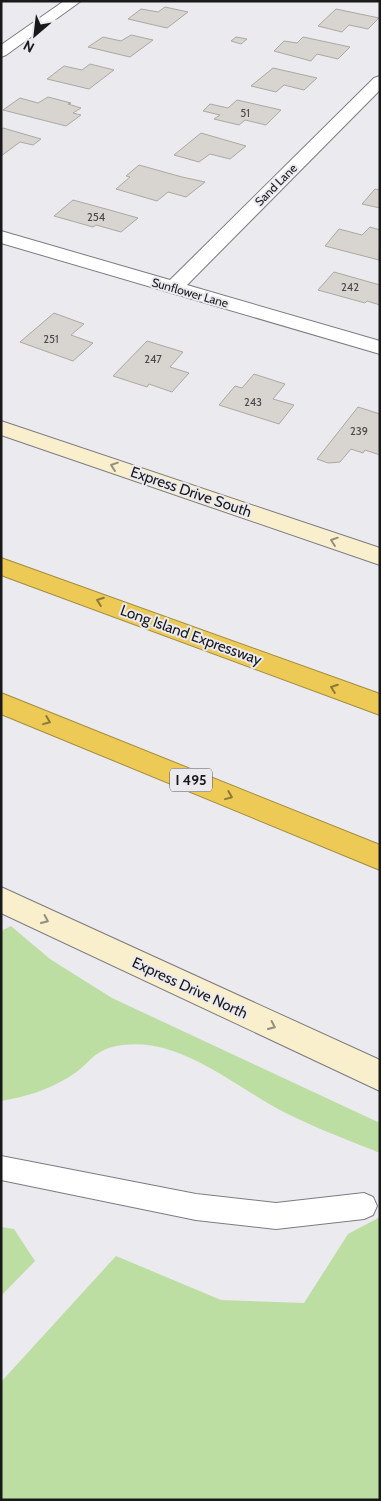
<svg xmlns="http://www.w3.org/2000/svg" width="381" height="1501" font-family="Cabin,sans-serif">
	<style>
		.green { fill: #bddea2 }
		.building { fill: #d8d4cf; stroke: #aca8a3 }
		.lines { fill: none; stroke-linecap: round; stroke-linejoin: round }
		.lane-casing { stroke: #7d7b80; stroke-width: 2 }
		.street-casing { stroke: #7d7b80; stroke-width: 2 }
		.secondary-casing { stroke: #7d7b80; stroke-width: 2 }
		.highway-casing { stroke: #a28c40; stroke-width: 2 }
		.lane { fill: #fff; fill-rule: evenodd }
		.street { fill: #fff; fill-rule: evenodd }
		.secondary { fill: #f9efcc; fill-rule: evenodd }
		.highway { fill: #ecca55; fill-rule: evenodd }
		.oneway { stroke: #948e7c }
		.oneway2 { stroke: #8d7a3a }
		.labels { text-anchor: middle; stroke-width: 4; stroke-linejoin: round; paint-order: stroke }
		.far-number-label { font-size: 11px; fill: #494747 }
		.far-street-label { font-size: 12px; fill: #19181a; stroke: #ebeaef }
		.shield { fill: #ebeaef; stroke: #58575a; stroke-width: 1 }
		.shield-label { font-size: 14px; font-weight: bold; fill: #19181a }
		.street-label { font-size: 15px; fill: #19181a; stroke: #ebeaef }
	</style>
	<rect width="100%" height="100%" fill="#ebeaef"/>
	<path class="green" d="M11,926L50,959L112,998L380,1123V1153C351,1141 320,1130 292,1116C240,1092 184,1037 123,1045C93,1048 91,1064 69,1077C48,1090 25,1097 1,1101V931Z
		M380,1217V1500H1V1382L116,1256L221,1300L304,1303L348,1234Z
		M1,1227L14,1229L35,1261L1,1296Z"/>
	<path class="building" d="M165,7L188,12L167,28L128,19L141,9L158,12Z
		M336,9L379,18L368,29L349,25L342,32L318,26Z
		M131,35L153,40L130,57L88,47L103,37L121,41Z
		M236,37L247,39L241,44L231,41Z
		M303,37L350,47L338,59L317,54L311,61L274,51L284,41L297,43Z
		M90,64L114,70L89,89L47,79L64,66L82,70Z
		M273,68L317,78L304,90L284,85L276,92L251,86Z
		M48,97L71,103L68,104L81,108L73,113L81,115L66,126L3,110L20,98L38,103Z
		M237,100L281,110L266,125L245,120L239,125L214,119L220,115L203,111L210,104L228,108Z
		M3,128L41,139L33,145L20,142L1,156V130Z
		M201,133L246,146L230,159L210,154L199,162L174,155Z
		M139,165L182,177L205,182L186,197L168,192L157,201L116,189L130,177L126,176Z
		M375,189L380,190V208L362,204Z
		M73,200L106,209L138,218L121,232L96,225L93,227L54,216Z
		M370,227L380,230L379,260L325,246L339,229L362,235Z
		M334,272L380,285V305L367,301L365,303L318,290Z
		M54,313L84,324L71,335L93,343L73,361L20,342Z
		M147,341L183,352L170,367L189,373L172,392L149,384L147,387L113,376Z
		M254,374L285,384L273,399L294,405L279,424L219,405L235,386L242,388Z
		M358,407L380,414V455L365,450L363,453L351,449L340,462L328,463L317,459Z"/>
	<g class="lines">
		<g class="lane-casing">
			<path id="lane" d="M1,1156L196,1194L276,1203L364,1193L373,1197L377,1206L373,1215L364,1219L276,1229L196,1220L1,1180Z"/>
		</g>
		<g class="street-casing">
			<path id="street" d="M64,1H81L6,55L1,57V45Z
				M380,76V90L187,285L380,341V354L1,243V231L170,280L374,78Z"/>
		</g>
		<g class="secondary-casing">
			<path id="secondary" d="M1,421L380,548V565L1,435Z
				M1,887L380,1060V1091L1,913Z"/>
		</g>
		<g class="highway-casing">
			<path id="highway" d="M1,558L380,694V715L1,575Z
				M1,693L380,845V870L1,714Z"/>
		</g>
		<use href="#lane" class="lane"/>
		<use href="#street" class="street"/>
		<use href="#secondary" class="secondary"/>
		<use href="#highway" class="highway"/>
	</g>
	<defs><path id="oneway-chevron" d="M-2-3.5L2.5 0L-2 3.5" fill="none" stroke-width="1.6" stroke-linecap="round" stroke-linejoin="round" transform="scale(1.25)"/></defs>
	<g class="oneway">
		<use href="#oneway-chevron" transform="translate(114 466) rotate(-161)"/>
		<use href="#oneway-chevron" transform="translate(334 541) rotate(-161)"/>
		<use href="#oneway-chevron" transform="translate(45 920) rotate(25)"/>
		<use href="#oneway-chevron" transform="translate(272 1026) rotate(25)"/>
	</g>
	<g class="oneway2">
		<use href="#oneway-chevron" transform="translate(100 601) rotate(-160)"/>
		<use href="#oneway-chevron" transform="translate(334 688) rotate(-160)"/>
		<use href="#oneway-chevron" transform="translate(47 721) rotate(22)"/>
		<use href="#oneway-chevron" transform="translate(229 796) rotate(22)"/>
	</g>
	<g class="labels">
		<g class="far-number-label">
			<text x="245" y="117">51</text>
			<text x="96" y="221">254</text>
			<text x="350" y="291">242</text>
			<text x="51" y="343">251</text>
			<text x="153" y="363">247</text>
			<text x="253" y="406">243</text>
			<text x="359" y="435">239</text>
		</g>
		<g class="far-street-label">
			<text transform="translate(276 185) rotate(-45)" y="4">Sand Lane</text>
			<text transform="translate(190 293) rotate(16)" y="4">Sunflower Lane</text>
		</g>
		<rect class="shield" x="170" y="768.5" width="42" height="23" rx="4"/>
		<g class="shield-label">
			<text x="191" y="785">I 495</text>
		</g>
		<g class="street-label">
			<text transform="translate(191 492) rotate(19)" y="5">Express Drive South</text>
			<text transform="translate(191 635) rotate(20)" y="5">Long Island Expressway</text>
			<text transform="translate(190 988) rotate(25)" y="5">Express Drive North</text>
		</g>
	</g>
	<rect width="381" height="1501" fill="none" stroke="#19181a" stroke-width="5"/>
	<g transform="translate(35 35) rotate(208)" stroke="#ebeaef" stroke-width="4" paint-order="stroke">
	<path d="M0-4L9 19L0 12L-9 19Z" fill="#19181a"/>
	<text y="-8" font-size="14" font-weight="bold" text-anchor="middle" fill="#19181a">N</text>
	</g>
</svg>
